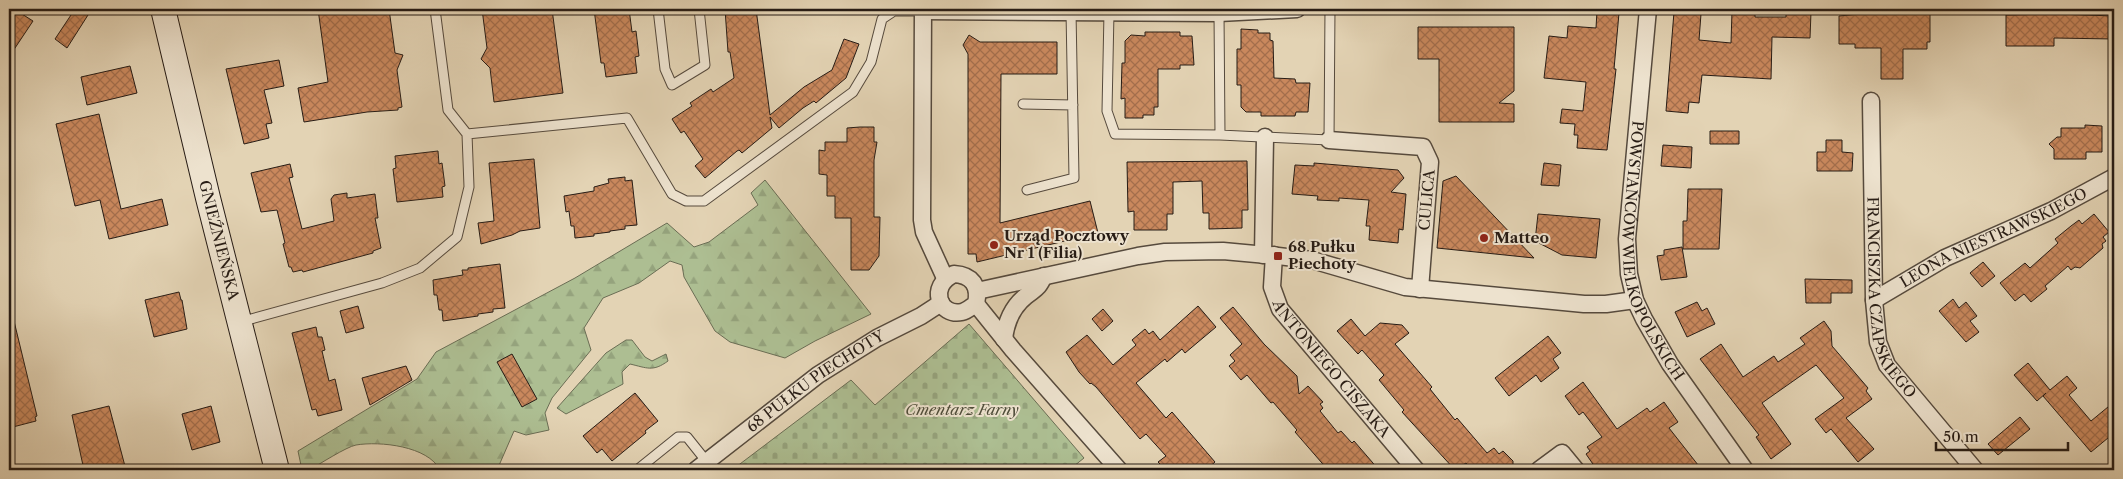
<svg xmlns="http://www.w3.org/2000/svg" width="2123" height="479" font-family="'Libre Caslon Text',serif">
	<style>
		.forest { fill: url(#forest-firs); stroke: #6a6d54 }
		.cemetery { fill: url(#cemetery-stones); stroke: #6a6d54 }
		.building { fill: url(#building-cross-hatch); stroke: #271c15 }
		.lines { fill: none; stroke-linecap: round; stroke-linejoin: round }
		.lane-casing { stroke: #564a3d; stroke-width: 11 }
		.street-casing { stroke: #564a3d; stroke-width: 19 }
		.secondary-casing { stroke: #271c15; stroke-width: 26 }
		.lane { stroke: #ede2ce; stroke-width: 9 }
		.street { stroke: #ede2ce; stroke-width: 16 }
		.secondary { stroke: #ede2ce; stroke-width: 24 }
		.poi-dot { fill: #8f2418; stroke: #ede2ce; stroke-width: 2 }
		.labels { text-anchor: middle; stroke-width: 4; stroke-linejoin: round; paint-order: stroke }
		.street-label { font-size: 15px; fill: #271c15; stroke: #ede2ce }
		.poi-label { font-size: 15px; font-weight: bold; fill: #271c15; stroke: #ede2ce; text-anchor: start }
		.park-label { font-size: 15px; font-style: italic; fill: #4f4d3a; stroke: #ede2ce }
	</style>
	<defs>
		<pattern id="forest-firs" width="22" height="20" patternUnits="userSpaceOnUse" patternTransform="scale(1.25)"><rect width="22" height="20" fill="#adbe92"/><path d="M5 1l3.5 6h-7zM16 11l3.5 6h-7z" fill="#95a37d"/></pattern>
		<pattern id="cemetery-stones" width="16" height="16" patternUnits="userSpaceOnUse" patternTransform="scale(1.25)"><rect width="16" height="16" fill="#adbe92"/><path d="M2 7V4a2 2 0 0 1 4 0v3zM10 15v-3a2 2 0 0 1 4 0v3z" fill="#95a37d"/></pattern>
		<pattern id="building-cross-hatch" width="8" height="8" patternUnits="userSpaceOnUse" patternTransform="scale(1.25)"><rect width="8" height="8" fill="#c9885d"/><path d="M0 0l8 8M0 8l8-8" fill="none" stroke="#a36e4c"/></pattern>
	</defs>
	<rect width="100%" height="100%" fill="#e3d3b4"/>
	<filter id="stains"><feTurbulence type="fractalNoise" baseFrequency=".004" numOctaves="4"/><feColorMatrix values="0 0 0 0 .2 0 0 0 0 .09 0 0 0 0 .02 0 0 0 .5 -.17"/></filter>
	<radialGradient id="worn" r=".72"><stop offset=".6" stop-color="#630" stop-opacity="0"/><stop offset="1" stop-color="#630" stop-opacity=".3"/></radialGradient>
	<path class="forest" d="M765,180L871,314L815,341L785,358L730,342L715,331L684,277L682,265L670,261L639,283L603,298L584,328L591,350L552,398L545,413L549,430L526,435L514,431L497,470H440C428,446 380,441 356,445C346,447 320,464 309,470H302L298,451L417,379L436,352L575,278L667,223L694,247L709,242L758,205L751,193Z
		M626,340H632L645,357L652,361L666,354L668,361C653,372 647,368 630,364L622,372L623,384L566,414L557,408L606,353Z"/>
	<path class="cemetery" d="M969,324L1084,458L1069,470H732L851,380L875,405Z"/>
	<path class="building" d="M9,9H14L33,21L9,57Z
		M75,9H79L88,15L67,48L55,39Z
		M318,9H389L395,53L403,55L397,70L402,107L398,108V110L367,112L304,122L298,88L328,82Z
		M482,9H552L563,93L494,102L490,68L481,59L487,48Z
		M594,9H629L632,32L636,31L639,56L635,57L637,73L606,77L604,63H601Z
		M725,9H756L770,115L804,87L832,70L844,39L859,44L846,78L816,103L814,101L803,108L779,128L770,117L772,128L742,153L739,150L737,151L705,178L695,166L703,159L684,131L681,133L672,119L692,106L690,103L711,89L713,92L734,78L730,52H728Z
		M1597,11L1619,13L1614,69H1616L1607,150L1577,148L1578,135H1574L1575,124L1560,123L1562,109L1583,111L1586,82L1544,78L1549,36L1567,38L1568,26L1596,28Z
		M1732,11H1755V17H1786V12H1811L1810,38L1772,37L1771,79L1702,75L1699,103L1689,102L1688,113L1666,111L1674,12L1701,14L1699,40L1731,43Z
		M1860,14H1930V42H1927V49H1903V79H1881V48H1855V44H1839V16Z
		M2057,14L2114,16V39L2054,38V46H2006V15Z
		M1418,27H1514V91L1499,103L1514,104V122H1439V59H1418Z
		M1241,29L1258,30V33H1270V40L1273,41L1274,78L1295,79L1296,83H1310L1308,112H1296L1295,116H1261V112H1246L1241,107V85H1237V49H1241Z
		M1145,32H1180V36H1192L1194,65H1180V69H1158V107H1154V115H1143V118H1125V98L1121,99L1122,63H1125V41L1131,35L1145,36Z
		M969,35L980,42H1057V74H1001L1000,223L1090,201L1098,233L977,262L976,254H968V54L963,45Z
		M279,60L284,86L264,90L272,123L266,124L269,138L244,144L226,69Z
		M130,66L137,93L87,105L81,77Z
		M99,114L121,209L162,199L168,225L109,239L100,200L75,206L56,124Z
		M2085,125L2102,126V152H2086V159H2054V149L2049,144L2057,137H2061V128H2085Z
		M860,127H874V142H877L874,160V217H880L879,256L869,270H851V218H835V196H827V175L819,174V150L825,151V142H847V128Z
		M1710,131H1739V144H1710Z
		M1826,140H1842V152L1853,153L1852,171H1817V152H1826Z
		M1663,145L1692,147L1691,168L1661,166Z
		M438,151L439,164L442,163L445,186L442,187L443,197L397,202L393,169L396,168L395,156Z
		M534,159L540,228L520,231L512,235L481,244L478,223L494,221L489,163Z
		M1247,161L1248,210H1242V228L1209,229V213H1203L1202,181L1173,182V214H1167V230H1134V211L1128,212L1127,162Z
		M1314,163L1398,170L1404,178L1391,192L1406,194L1403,230L1399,229L1398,243L1369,240L1370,226H1366L1369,200L1339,198V201L1317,200L1318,196L1292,194L1295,165L1314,166Z
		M1544,163L1561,165L1559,186L1541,185Z
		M290,164L293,177L289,178L302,229L334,221L331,199L334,195L347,193V198L375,194L378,218H375L381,248L373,251V253L303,272L302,270L293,272L291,267H289L283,244L285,243L277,210L261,212L251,173Z
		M1456,176L1534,258L1437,248L1443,181Z
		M625,177V181L632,180L637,225L625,226V229L610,231V232L594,234V236L575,238L574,226H571L569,211L566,212L564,196L594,191V187L609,183L608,179Z
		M1688,189H1722L1719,249H1683V221H1687Z
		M1538,214L1600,219L1596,258L1562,255L1535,241Z
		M2094,214L2109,232L2103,237L2106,241L2102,244L2103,248L2080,268L2075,267L2071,270L2068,266L2045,286L2047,289L2031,302L2024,294L2015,301L2000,283L2025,263L2030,268L2058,243L2055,239L2071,226L2079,220L2082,224Z
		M1682,247L1687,277L1661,280L1657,256L1664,255V250Z
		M1983,262L1995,276L1982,287L1970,273Z
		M500,264L505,308L493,309V312L478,314V316L443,321L442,310H439L437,295H434L433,280L463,275L462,270H468V268Z
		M1805,279L1852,280V293H1831V303H1806Z
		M179,292L181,300H182L187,329L154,337L145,300Z
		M1953,299L1959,308L1966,302L1977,316L1970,321L1979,332L1966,342L1939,311Z
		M1697,302L1702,311L1707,308L1715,324L1687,337L1675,312Z
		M358,306L364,328L346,333L340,311Z
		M1198,306L1216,327L1185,353L1182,349L1167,362L1165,359L1136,383L1166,418L1172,412L1215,462L1206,470H1166L1158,462L1166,456L1146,434L1140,439L1096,387L1091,383L1090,384L1079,372L1066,352L1087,335L1113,365L1136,345L1132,340L1145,329L1149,334L1153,331L1160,340Z
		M1233,307L1264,344L1297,376L1299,394L1308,386L1323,402L1320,404L1323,408L1320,411L1338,433L1341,431L1352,443L1354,441L1379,470H1328L1295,432L1297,430L1273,402L1271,403L1247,375L1241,380L1229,366L1235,361L1230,355L1242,344L1220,318Z
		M1103,309L1113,321L1102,331L1092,319Z
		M1351,319L1365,336L1380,323L1402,325L1409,333L1395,344L1432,387L1430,389L1455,420L1457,418L1487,453L1494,448L1499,454L1503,451L1513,461V470H1472L1466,463L1455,470L1402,412L1404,410L1379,380L1384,375L1362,350L1358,354L1337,331Z
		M14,321L37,416L35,417L36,421L9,428V322Z
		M1824,321L1831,331L1832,346L1868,388L1866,391L1872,399L1846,418L1874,449L1858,462L1831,429L1826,433L1815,419L1844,398L1816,365L1762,403L1791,444L1771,459L1756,437L1759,435L1700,359L1721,344L1743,377L1774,356L1778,362L1805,344L1800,338Z
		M316,327L318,337H322L325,350L322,351L329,381L335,379L342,410L318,416L316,409L312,410L292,333Z
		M1548,336L1561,353L1553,359L1559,368L1541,382L1536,375L1509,396L1495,378Z
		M512,354L537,399L522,407L497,362Z
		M2028,363L2050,390L2067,376L2077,388L2069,395L2091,421L2114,402V433L2091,452L2043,396L2046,393L2037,401L2014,375Z
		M406,366L412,380L370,405L362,378Z
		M1583,382L1617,429L1647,408L1650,412L1664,402L1678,422L1669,428L1702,470H1597L1586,454L1590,451L1587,447L1602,437L1583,412L1579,415L1565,396Z
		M635,393L658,421L645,431L646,433L612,461L602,449L597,453L583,436Z
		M109,406L126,470H84L72,415Z
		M211,406L220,442L192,450L182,414Z
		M2020,417L2030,429L1998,455L1988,444Z"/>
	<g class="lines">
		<g class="lane-casing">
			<path id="lane" d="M658,9L665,69L672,85L705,65L699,9
				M1109,12L1107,111L1115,134L1220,135L1219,13
				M1023,104L1073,105
				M467,134L627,118L672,194L686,201H704L853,92L871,62L882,19L894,11H923
				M1220,135L1329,140L1330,9
				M1027,190L1074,178L1071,11
				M240,322L382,283L420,268L457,237L469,187L467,134L448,110L435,9
				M637,470L678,437H687L707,462"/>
		</g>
		<g class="street-casing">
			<g id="street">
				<path d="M923,9L922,220L924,232L945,278"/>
				<path id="s1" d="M1648,9L1627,239L1629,274L1635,300L1644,319L1670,364L1745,470"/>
				<path d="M923,11L1219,13L1297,9"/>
				<path id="s2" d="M1871,101L1874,300L1878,342L1887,365L1975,470"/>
				<path d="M1329,140L1423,147L1430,162L1420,289"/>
				<path d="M1263,255L1265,137"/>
				<path id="s3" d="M1274,255L1272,287L1280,309L1416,470"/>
				<path d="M954,274C972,275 980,286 976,304C972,306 967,311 962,312C939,317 928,286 954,274Z"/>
				<path d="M977,291L1138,256L1165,252L1223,251L1278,256L1312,260L1405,287L1584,304H1606L1635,300"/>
				<path id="s4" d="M1874,300L1945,258L2051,211L2114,177"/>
				<path d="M976,304L1013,350L1119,470"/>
				<path d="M1004,339C1006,322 1012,307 1026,296C1036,288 1038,289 1044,276"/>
				<path id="s5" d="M696,470L818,375L877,338L921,316L941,303"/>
				<path d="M1539,470L1562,453L1576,470"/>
			</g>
		</g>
		<g class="secondary-casing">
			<g id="secondary">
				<path id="s6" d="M163,9L208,198L277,470"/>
			</g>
		</g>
		<use href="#lane" class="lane"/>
		<use href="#street" class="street"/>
		<use href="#secondary" class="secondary"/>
	</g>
	<g class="poi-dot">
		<circle cx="1484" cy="238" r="5"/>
		<circle cx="994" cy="245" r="5"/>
		<rect x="1273" y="251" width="10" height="10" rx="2.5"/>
	</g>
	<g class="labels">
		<g class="street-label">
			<text transform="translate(1427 200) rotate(-85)" y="5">CULICA</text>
			<text dy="5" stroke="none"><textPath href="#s4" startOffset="135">LEONA NIESTRAWSKIEGO</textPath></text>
			<text dy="5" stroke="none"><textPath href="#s6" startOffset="238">GNIEŹNIEŃSKA</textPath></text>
			<text dy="5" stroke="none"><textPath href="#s1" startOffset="248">POWSTAŃCÓW WIELKOPOLSKICH</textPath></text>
			<text dy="5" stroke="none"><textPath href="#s2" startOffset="201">FRANCISZKA CZAPSKIEGO</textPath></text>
			<text dy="5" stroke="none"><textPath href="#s3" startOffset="134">ANTONIEGO CISZAKA</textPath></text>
			<text dy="5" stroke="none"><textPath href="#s5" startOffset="149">68 PUŁKU PIECHOTY</textPath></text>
		</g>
		<g class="poi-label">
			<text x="1004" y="241">Urząd Pocztowy<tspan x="1004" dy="17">Nr 1 (Filia)</tspan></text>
			<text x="1494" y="243">Matteo</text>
			<text x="1288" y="252">68 Pułku<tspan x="1288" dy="17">Piechoty</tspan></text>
		</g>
		<g class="park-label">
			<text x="962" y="415">Cmentarz Farny</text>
		</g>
	</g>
	<rect width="2123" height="479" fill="none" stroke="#e3d3b4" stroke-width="30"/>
	<rect x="10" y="10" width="2103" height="459" fill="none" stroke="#271c15" stroke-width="2.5"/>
	<rect x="15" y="15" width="2093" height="449" fill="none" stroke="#271c15"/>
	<path d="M1936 442v8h132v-8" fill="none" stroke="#271c15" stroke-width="2.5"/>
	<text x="1943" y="442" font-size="15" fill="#271c15" stroke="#ede2ce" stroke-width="4" paint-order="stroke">50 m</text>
	<rect width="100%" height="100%" filter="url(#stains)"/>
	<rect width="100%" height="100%" fill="url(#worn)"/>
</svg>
